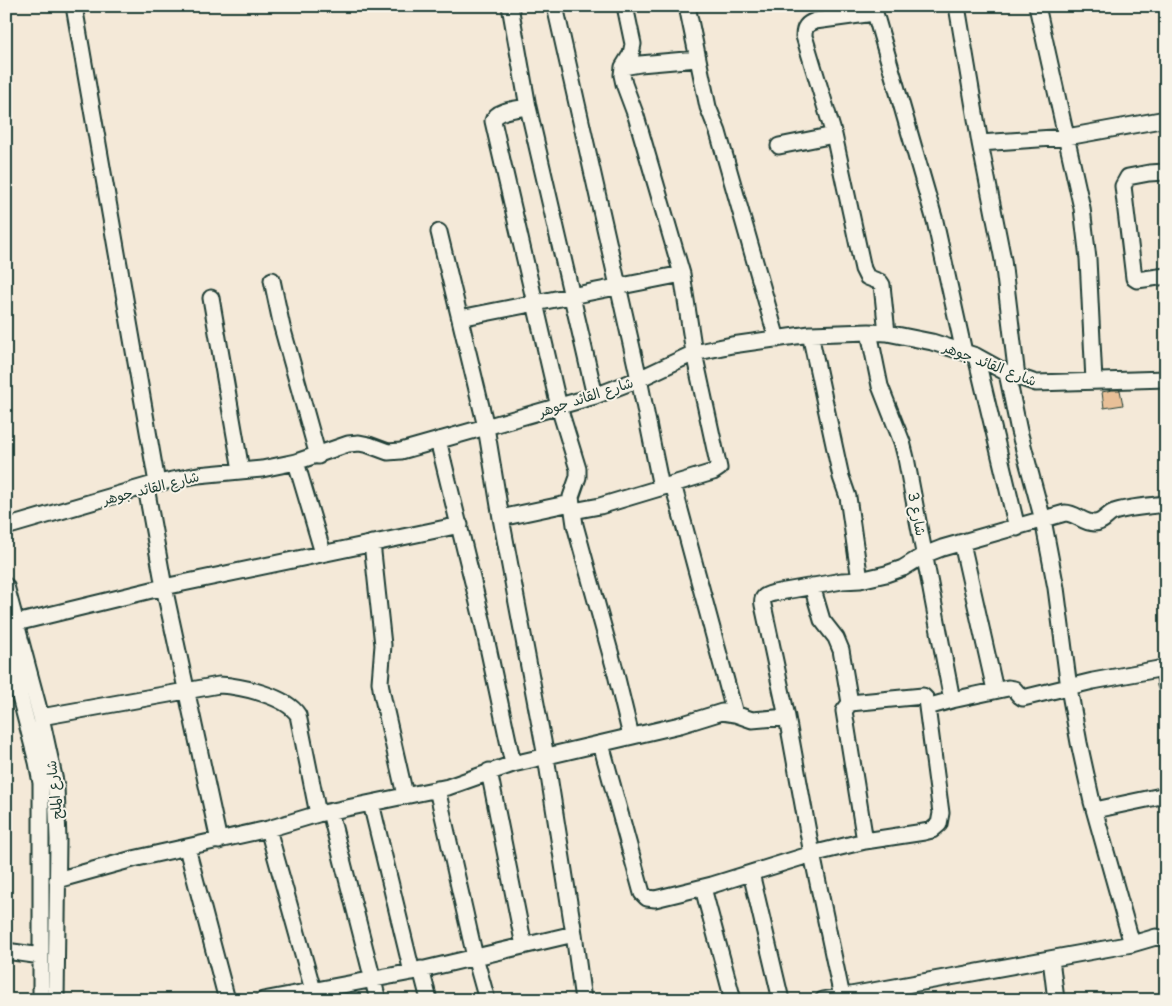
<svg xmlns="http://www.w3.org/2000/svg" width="1172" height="1006" font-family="'Playpen Sans','Playpen Sans Arabic',sans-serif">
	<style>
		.building { fill: #e8c098; stroke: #1f3d34 }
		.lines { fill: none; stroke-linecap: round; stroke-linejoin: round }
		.minor-casing { stroke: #1f3d34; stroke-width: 19 }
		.minor { stroke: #f7f3e8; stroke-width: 15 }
		.labels { text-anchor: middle; stroke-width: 4; stroke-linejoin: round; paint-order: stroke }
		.street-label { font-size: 14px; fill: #1f3d34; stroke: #f7f3e8 }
	</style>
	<rect width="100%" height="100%" fill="#f4e9d8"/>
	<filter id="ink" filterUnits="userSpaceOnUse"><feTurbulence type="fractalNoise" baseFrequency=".02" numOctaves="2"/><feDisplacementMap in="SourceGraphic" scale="10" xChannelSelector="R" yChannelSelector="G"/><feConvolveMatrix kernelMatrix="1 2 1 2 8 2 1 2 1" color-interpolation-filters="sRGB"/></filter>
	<g filter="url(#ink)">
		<path class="building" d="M1112,390H1120L1123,405L1104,408L1102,392Z"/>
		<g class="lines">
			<g class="minor-casing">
				<path id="minor" d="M74,6L157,483
					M510,6L528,107L595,396
					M555,6L639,379L661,487
					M687,6L708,107L718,132L777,339
					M873,6L935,221L964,352
					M957,6L980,143L1003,260L1017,377
					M1037,6L1082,208L1088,259L1094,381
					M874,13L815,21C807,24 804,27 804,36L834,135L863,269L867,277L880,282L882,285L887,333
					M623,67L640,64L697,59
					M528,107C517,109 496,110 493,121L559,407L578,469V477L571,497L575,525L614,666L631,736
					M980,143L1067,137L1166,119
					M779,146L834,135
					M1166,172L1149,173L1128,177L1123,186L1134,278L1137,280L1166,276
					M439,232L486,427L501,518L546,757L574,934L583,1000
					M272,280L282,327L318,456
					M211,298L241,470
					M460,318L682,274
					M869,332L880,386L902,442L906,458L952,700
					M810,334L841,477L848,497L860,580
					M976,356L1017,528
					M1007,373L1019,431L1043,520L1056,588L1069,688L1079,743L1092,802L1132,944
					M438,440L482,619L513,764
					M296,462L323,553
					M673,484L735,714
					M146,487L164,587L219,841
					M573,511L600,506L713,472L719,468L694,353L682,274L636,116L624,84L622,75L623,67L631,54L633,44L625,6
					M501,518L571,503
					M6,527L157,483L198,475L262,469L296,462L348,444L359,443L369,445L388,452L401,451L595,396L639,379L694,353L732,345L810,334L869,332L887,333L932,342L976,356L1007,373L1036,383L1166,379
					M372,543L383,645L380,682L382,694L405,795
					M962,543L995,690
					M6,586L41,717L56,786L58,840L56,1000
					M812,586L822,620L836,638L841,650L850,703
					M16,623L164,587L460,525
					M6,643L37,762L41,783V1000
					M1166,668H1164L1166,685
					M927,707L952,700L1008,688L1014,689L1020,696L1023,698L1093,681L1164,668
					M41,717L219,685C241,686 286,696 298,715L318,814
					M601,744L642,893L647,898L655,899L712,885L812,854L865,841L924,832L932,830L939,824L941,813L927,707L926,699L923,696L850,703L844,711L865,841
					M489,771L524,946
					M437,789L475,957L487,1000
					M371,803L412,972
					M1095,810L1166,795
					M330,812L378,1000
					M268,829L313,990
					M187,848L227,1000
					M751,873L781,1000
					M57,880L133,859L268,829L318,814L448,787L513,764L680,725L722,712L735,714L752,720L787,717
					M703,888L733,1000
					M6,951L41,956
					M1051,959L1056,1000
					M421,969L429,1000
					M842,997L812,854L787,717L763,605C761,596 767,595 774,593L842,581L860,580L886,574L903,568L924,555L942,548L1065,513C1076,513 1083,523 1094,523C1104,523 1107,514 1114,512C1128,507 1151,506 1166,504
					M263,1000L412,972L574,934
					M823,1000L1132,944L1156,937L1166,939"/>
			</g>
			<use href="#minor" class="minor"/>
		</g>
	</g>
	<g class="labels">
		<g class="street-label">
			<text transform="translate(990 364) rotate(21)" y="5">شارع القائد جوهر</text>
			<text transform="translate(586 397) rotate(-18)" y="5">شارع القائد جوهر</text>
			<text transform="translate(151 488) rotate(-14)" y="5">شارع القائد جوهر</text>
			<text transform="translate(917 514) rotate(79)" y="5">شارع 3</text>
			<text transform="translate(54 790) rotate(-96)" y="5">شارع الملح</text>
		</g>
	</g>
	<rect width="1172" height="1006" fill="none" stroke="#f7f3e8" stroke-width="25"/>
	<rect x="12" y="12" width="1147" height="981" fill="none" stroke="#1f3d34" stroke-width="2" filter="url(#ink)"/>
</svg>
